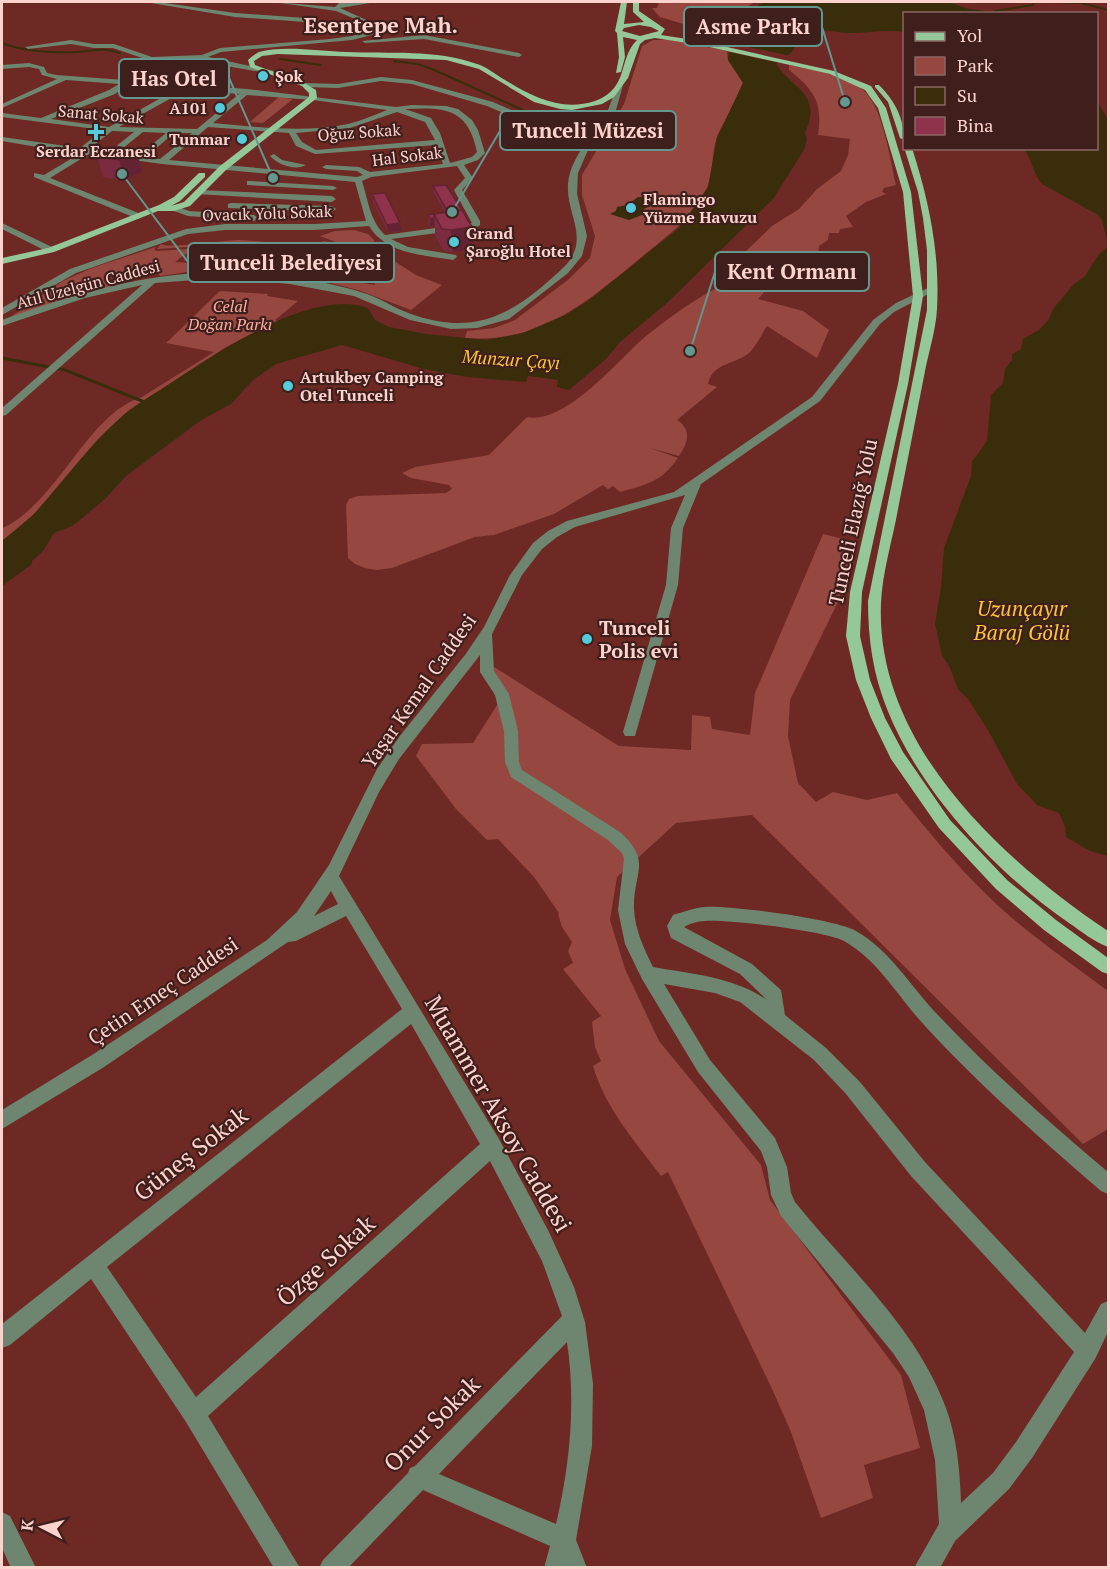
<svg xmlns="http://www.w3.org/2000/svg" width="1110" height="1569" font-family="'PT Serif',serif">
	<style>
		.green { fill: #964740 }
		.water { fill: #3a2d0c }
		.pier { fill: #6e2924 }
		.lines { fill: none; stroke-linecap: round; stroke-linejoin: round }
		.stream-far1 { stroke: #3a2d0c; stroke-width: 2 }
		.stream { stroke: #3a2d0c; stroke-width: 3 }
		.minor { fill: #6e866f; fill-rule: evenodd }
		.major { fill: #95c899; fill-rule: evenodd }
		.wall { fill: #7b2b40 }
		.shaded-wall { fill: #642334 }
		.building { fill: #8f324b; stroke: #642334; stroke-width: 1.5 }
		.poi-dot { fill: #53cbda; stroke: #3f1f1c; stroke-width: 2 }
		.labels { text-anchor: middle; stroke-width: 4.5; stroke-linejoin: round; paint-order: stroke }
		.far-poi-label { font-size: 16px; font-weight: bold; fill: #fed3cd; stroke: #3f1f1c; text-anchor: start }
		.far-street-label { font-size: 16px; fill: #fed3cd; stroke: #3f1f1c }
		.far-park-label { font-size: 16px; font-style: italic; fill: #fbada3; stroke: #3f1f1c }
		.far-water-label { font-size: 18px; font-style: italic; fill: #f9c539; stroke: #3f1f1c }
		.street-label { font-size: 20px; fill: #fed3cd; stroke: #3f1f1c }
		.poi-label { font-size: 20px; font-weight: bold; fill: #fed3cd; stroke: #3f1f1c; text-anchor: start }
		.water-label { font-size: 21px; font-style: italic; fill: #f9c539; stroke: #3f1f1c }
		.far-district-label { font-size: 22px; font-weight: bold; fill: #fed3cd; stroke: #3f1f1c }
		.near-street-label { font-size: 24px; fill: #fed3cd; stroke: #3f1f1c }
		.leader { fill: none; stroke: #63978f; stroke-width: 2 }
		.callout-dot { fill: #63978f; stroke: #3f1f1c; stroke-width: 2 }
		.callout { fill: #3f1f1c; stroke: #63978f; stroke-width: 2 }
		.callout-label { font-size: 21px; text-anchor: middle; font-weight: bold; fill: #fed3cd }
	</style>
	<rect width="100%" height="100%" fill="#6e2924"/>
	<path class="green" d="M659,2H755L727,18L713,33L660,17L652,8H657Z
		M653,40H671L727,51L728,60L743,81C743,87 723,124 718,134C710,154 715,177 703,196C685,225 664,238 639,259C586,303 538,344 465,338L467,331L494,328L515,320L569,279L590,258L595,236L582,195V175L624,104L642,46Z
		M789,65C813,71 843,73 863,90C883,106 890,160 896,185L884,188L882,192L886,194L866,202L846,216L853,227L840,229L839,233H829L828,240L819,246L818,254L799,258L789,275L773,282L758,299L803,311L829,330L817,358L767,326C762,334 757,344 751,351C738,365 713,361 708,384L717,387L677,420C692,429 688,444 679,456L650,448L678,458C661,482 648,484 620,492L613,486L608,489L603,485L554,514L494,535L475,537L392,568L377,570L365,568L355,564L348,558L346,505L349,499L358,496L446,493L452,489L449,485L411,478L402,473L415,467L489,455L527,417C566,425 619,359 646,336C668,319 690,302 715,289L713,283L772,226L799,209L817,189L841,171L848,155L850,139L818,135C823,102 814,90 789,70Z
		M279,97L293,99L263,123L250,122Z
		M354,230L368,234L374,240L373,249L346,246L320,236L335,231Z
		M240,240L303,245L366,260L370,257L320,243L324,241L351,248L380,252L416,275L442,285L411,310L358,290L307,277L228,270L275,269L375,285L373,279L276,264L183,260L193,254L217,249L220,247L218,245L157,249L161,244C168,249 226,240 240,240Z
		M156,247L154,250L157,251L204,248L184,255L175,262L227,266L160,276L151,265L103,277L113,287L3,322L63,281L92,268Z
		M220,291L268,294L267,296L298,301L275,320L277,321L226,347L129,410L98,439L34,514L2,541L3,528C60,500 87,414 142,397L214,352L166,343Z
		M823,534L855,542L838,602L790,700L788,736L798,783L816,802L833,792L867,800L897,793C926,829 955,864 989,897C1025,932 1068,961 1108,991V1129L1083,1144L752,815L676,823L617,877L610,920L625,969L659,1041L761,1165L770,1200L901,1375L920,1448L864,1465L873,1498L821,1518L791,1432L773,1391L668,1172L661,1176C635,1141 605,1108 593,1066L601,1061L595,1047L592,1022L601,1016L563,969L573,963L568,951L572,942L562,927L558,914L559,913L534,877L498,839L487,840L456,809L416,756L422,744L473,743L506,691L494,672V667L619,746L691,750L692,715L710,717L712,729L750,735L755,693Z"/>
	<path class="water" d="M765,2H948L969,9L995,12L904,14V32C886,29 869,33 851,33C834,33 818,26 802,33L792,52L776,64C793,90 823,93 805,133L807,139L804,150L773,199L667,303L620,342L606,359L569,390L557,387L558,380L528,376L526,382L467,377L424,369L342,345L276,364L252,381L231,404L200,421L126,476L105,499L81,519L72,526L54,533L43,551L32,561V564L2,586V541C13,532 26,522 36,512C64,481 87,448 118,420C134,405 155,394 174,381C219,352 313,287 368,308L375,320L389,327L426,334L487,340L523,333L565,315L588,301L679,228L708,187L717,138L743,83L728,60L730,37L721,31L729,21Z
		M1097,101L1108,119V244L1102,220L1098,215L1042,184C1032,173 1033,159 1023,149L1096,148Z
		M638,197H651L657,202L644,209L642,215L629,220L610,214L616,211L617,207L627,205Z
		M1108,247V856L1090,851L1066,837L1065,826L1059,813L1037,805L1017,784L988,730L968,699L958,689L950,668L942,655L935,624L941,587L944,548L971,476L972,462L987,441L991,395L1003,383L1005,369L1012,360V354L1021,349L1023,339L1039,330L1049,319L1053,309L1073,285L1085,276L1099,254Z"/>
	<path class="pier" d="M726,42L791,56L780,63L724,51Z"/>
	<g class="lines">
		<path class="stream-far1" d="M1044,2L1081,3L1108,10
			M995,11L1033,5L1034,2
			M2,43C25,52 53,53 78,52C95,51 102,47 120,53
			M280,59L321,65
			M142,60H194
			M394,61L418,64L432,69L545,120L586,129"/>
		<path class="stream" d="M2,358L65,370L147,403"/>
		<path class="minor" d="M145,2H158L235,13L305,18L350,26L367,24L336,11L274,2L335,7L339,3L376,2L340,8L384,28L372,35L352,40L221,52L208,57L274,71L272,74L209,63L202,59L151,61L113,48H94L71,44L28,49L25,47L71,40L94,44H114L152,57L202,55L220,48L330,39L352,36L376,28L371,26L350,30L305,22L235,17Z
			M424,35L519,53L522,55L519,57L424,39L365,43L362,41Z
			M29,63L44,67L47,73L56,75L247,89L396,107L412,105L446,106L458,109L472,120L478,130L485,153L478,160L464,165L473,178L462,190L480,221V225L476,228L391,239L408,247L456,255L457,257L453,260C423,255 386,254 369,226L314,230H225L188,234L76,273L2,315V308L70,269L186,229L225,224H314L366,221L355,182L162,164L89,154L50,178L141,214L142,216L138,219L34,177V173L44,175L79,154L2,141V137L80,148L103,130L2,117V113L41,118L109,90L119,84L66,80L2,108V104L57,79L42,75L39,69L29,67L2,69V65ZM128,85L177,89L109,127L51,119L115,94ZM186,90L239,94L197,129L119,127ZM247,95L313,100L387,110C374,115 361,121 348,124C304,133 257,127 213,123ZM405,109C445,107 468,108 477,152L472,157L450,163L440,133L431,118ZM397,112L425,122L435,140L316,150L302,142L296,133L350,128ZM208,127L289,133L296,146L315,154L436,145L443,164L370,172L359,167L326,165L322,167L326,169L357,171L363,175L357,177L169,160ZM112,131L134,132L109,152L89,149ZM143,132L166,133L138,156L117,153ZM174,133H192L160,159L146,157ZM457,166L465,178L454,190L472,223L385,235C370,221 368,200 362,181L371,177Z
			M381,77L412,80L493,102L555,129L590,137L608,110L617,86L623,85L616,110L588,150L578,173L577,194L587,236L582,256L568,273L509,319L477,328L451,329L410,320L354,296L290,284L222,278L155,283L6,415L2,416V408L142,285L85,298L2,326V320C77,293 155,269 237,273C279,275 326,280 367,294C384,300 399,311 417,316C482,337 521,308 566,265C590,238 566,214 568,184C569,168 578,154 587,141L550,133L487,106L412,84L381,81L338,88L304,87L300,85L304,83L338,84Z
			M274,154L282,160L306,165C296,171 278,165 270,156Z
			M250,181L333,186L337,188L333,190L247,185V181Z
			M199,190L332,196L336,199L332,202L196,194V190Z
			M231,203L332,206L336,209L332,212L228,208V204Z
			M174,205L189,211L254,215L258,218L254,221L188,216L171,210V206Z
			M2,223L54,248L55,250L48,252L2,229Z
			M930,287L938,289L894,312L880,324L820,401L701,484L683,528L678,585L635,736H625L623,732L666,585L671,528L685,495L575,527L557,537L542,549L522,575L492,634L494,671L509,694L518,731L519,762L522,770L620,832C653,862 633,872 634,909C635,930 644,949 653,967C692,974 734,977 767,1000L740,974L671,938L667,926L673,915C683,912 694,908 704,907C729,905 835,919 856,931C890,950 911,987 938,1015C991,1072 1049,1122 1108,1172V1194L1101,1191C1040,1138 980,1086 925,1026C899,998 878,960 844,941C827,931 727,919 705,921C698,921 689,924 684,927L752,964L781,990L785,1015L826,1048L860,1082L925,1162L1085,1333L1101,1304L1108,1301V1332L1095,1359L1032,1458L1009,1489L955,1541L940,1568H914L939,1524L935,1460L924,1410L909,1377L893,1353L781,1216L771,1195L767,1167L761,1151L698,1072L642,979L625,944L618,910L624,859L622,853L608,840L511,777L505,762L504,731L495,695L480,672V655L399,759L379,792L339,876L499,1139L548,1230L574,1287L585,1322L593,1384L592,1446L576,1540L587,1568H544L550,1546L423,1490L348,1568H319L323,1560L408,1473L410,1468L415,1466L562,1316L542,1261L490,1161L208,1416L300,1568H274L186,1422L91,1279L10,1345L2,1348V1324L402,1009L346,916L296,941L288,942L104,1067L2,1129V1110L92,1055L267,940L297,912L329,865L377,769L399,737L465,655L484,627L510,575L533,543L548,531L567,521L674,492L812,397L873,320L896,303ZM331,891L338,904L314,916ZM664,984L715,993L740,1002L814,1060L846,1094L911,1176L1074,1352L1016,1442L993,1473L961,1503C960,1471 957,1438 946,1408C916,1327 848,1268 795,1202L791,1193L787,1167L775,1138L710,1060ZM411,1024L480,1144L196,1397L107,1267ZM567,1342C576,1403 570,1465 556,1524L439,1474Z
			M2,1512L10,1516L36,1568H11L2,1548Z"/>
		<path class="major" d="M621,2H627L624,24L644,22L633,12V2H639V11L665,29L661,35L700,41L834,71L871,86L886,108L911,192L923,296L908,384L862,592L860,636L870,680L885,718L903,752L950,820L1007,880L1056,920L1108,958V974L1102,972L1044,930L996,889L939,828L891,759L871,718L856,680L846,636L850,592L898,384L913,296L903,192L878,108L865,90L830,74L700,45L655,38L645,40L640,44L628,78L614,97L602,104L572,110L560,109L534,102L479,69L446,60L278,54L262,56L254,61L255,65L306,84L316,90L317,98L226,170L190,206L174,211H158L54,252L2,264V258L48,248L159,205L174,197L199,173H205V177L180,201L171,206L184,202L220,166L309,97V93L302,86L250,67L248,60C251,57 255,54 259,52C282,45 321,51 346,52C390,54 435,49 477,64C487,67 496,75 505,80C532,97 562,112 595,101C630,88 617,60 637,40L623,37L625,57L621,72L616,73L619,57L617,33L615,31ZM639,25L651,27L659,31L640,36L622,31L624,28Z
			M875,85H879C895,101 904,118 904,140L900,138L888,102L875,87Z
			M904,147L912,148C929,201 940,253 937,309C936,329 929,351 925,371C916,417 907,463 898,509C893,538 882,573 881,603C875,744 1001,859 1108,931V947C1094,942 1081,931 1069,923C996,873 920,792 887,709C873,674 868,639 868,601L927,310V250L923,218L918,192Z"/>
	</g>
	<path class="wall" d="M926,148H941V150L926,149Z
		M136,150L142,171L125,181L103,177L97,156Z
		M433,186L472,227L473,249L453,252L444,251L435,236V226H430L428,222V215L445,213L434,193Z
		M372,194L401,231L388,232L373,202Z"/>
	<path class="shaded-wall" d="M136,150L142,171L125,181L119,160Z
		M434,218L435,226H430V219Z
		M400,223L401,231L388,232L387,225Z
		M472,227L473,249L453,252L451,230Z"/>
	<path class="building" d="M114,146L136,150L119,160L97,156Z
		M446,185L462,210L448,212L433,186Z
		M385,193L400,223L387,225L372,194Z
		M462,210L472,227L451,230L442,229L434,214Z
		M434,214V218L430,219L428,215Z"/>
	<g class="poi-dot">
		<circle cx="263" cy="76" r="6"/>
		<circle cx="220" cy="108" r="6"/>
		<path d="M93 123h6v6h6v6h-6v6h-6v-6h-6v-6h6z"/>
		<circle cx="242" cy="139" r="6"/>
		<circle cx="631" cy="208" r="6"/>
		<circle cx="454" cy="242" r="6"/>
		<circle cx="288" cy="386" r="6"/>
		<circle cx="587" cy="639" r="6"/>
	</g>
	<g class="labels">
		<g class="far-poi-label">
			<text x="275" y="82">Şok</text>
			<text x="208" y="114" text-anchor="end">A101</text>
			<text x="230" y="145" text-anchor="end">Tunmar</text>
			<text x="96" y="157" text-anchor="middle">Serdar Eczanesi</text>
			<text x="643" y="205">Flamingo<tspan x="643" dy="18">Yüzme Havuzu</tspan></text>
			<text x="466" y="239">Grand<tspan x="466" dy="18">Şaroğlu Hotel</tspan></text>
			<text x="300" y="383">Artukbey Camping<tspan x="300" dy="18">Otel Tunceli</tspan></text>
		</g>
		<g class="far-street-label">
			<text transform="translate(101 114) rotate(5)" y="6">Sanat Sokak</text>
			<text transform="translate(359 132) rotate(-4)" y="6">Oğuz Sokak</text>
			<text transform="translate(407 156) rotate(-7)" y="6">Hal Sokak</text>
			<text transform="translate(267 213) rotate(-2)" y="6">Ovacık Yolu Sokak</text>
			<text transform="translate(88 284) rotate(-15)" y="6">Atıl Uzelgün Caddesi</text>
		</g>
		<g class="far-park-label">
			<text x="230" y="312">Celal<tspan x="230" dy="18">Doğan Parkı</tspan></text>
		</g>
		<g class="far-water-label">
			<text transform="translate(511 360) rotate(4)" y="6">Munzur Çayı</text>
		</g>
		<g class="street-label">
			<text transform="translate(853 522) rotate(-78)" y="7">Tunceli Elazığ Yolu</text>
			<text transform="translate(419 691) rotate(-55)" y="7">Yaşar Kemal Caddesi</text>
			<text transform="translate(163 991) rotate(-34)" y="7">Çetin Emeç Caddesi</text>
		</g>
		<g class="poi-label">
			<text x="599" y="635">Tunceli<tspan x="599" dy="23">Polis evi</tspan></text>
		</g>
		<g class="water-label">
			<text x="1022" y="616">Uzunçayır<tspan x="1022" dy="24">Baraj Gölü</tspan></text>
		</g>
		<g class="far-district-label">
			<text x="381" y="33">Esentepe Mah.</text>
		</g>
		<g class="near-street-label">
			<text transform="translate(498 1114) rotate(60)" y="8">Muammer Aksoy Caddesi</text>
			<text transform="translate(191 1154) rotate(-38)" y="8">Güneş Sokak</text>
			<text transform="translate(326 1261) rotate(-42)" y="8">Özge Sokak</text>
			<text transform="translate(432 1424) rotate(-45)" y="8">Onur Sokak</text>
		</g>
	</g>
	<path class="leader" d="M845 102L822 27M273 178L229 78M452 212L500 131M122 174L188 262M690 351L715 272"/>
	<g class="callout-dot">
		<circle cx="845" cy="102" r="6"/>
		<circle cx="273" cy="178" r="6"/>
		<circle cx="452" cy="212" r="6"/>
		<circle cx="122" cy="174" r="6"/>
		<circle cx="690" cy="351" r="6"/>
	</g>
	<g class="callout">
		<rect x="684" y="7" width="138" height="39" rx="6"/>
		<rect x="119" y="59" width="110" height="39" rx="6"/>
		<rect x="500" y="111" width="176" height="39" rx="6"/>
		<rect x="188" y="243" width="206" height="39" rx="6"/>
		<rect x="715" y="252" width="154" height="39" rx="6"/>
	</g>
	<g class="callout-label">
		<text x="753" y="34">Asme Parkı</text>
		<text x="174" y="86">Has Otel</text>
		<text x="588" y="138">Tunceli Müzesi</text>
		<text x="291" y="270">Tunceli Belediyesi</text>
		<text x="792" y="279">Kent Ormanı</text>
	</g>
	<rect width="1110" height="1569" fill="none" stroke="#fed3cd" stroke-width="6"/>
	<rect x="903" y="12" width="195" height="138" fill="#3f1f1c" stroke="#8b6763" stroke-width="1.5"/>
	<rect x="915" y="32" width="30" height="9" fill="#95c899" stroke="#8b6763" stroke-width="1.5"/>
	<text x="957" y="42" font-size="18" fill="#fed3cd">Yol</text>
	<rect x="915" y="57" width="30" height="18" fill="#964740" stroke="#8b6763" stroke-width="1.5"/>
	<text x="957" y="72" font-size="18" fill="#fed3cd">Park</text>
	<rect x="915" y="87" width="30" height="18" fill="#3a2d0c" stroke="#8b6763" stroke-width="1.5"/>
	<text x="957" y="102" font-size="18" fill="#fed3cd">Su</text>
	<rect x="915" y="117" width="30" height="18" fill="#8f324b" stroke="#8b6763" stroke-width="1.5"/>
	<text x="957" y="132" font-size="18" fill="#fed3cd">Bina</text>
	<g transform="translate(42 1527) rotate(277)" stroke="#3f1f1c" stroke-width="4.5" paint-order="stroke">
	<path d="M0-4.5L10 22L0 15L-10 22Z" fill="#fed3cd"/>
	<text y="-9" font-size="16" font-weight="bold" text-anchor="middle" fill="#fed3cd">K</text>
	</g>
</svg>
